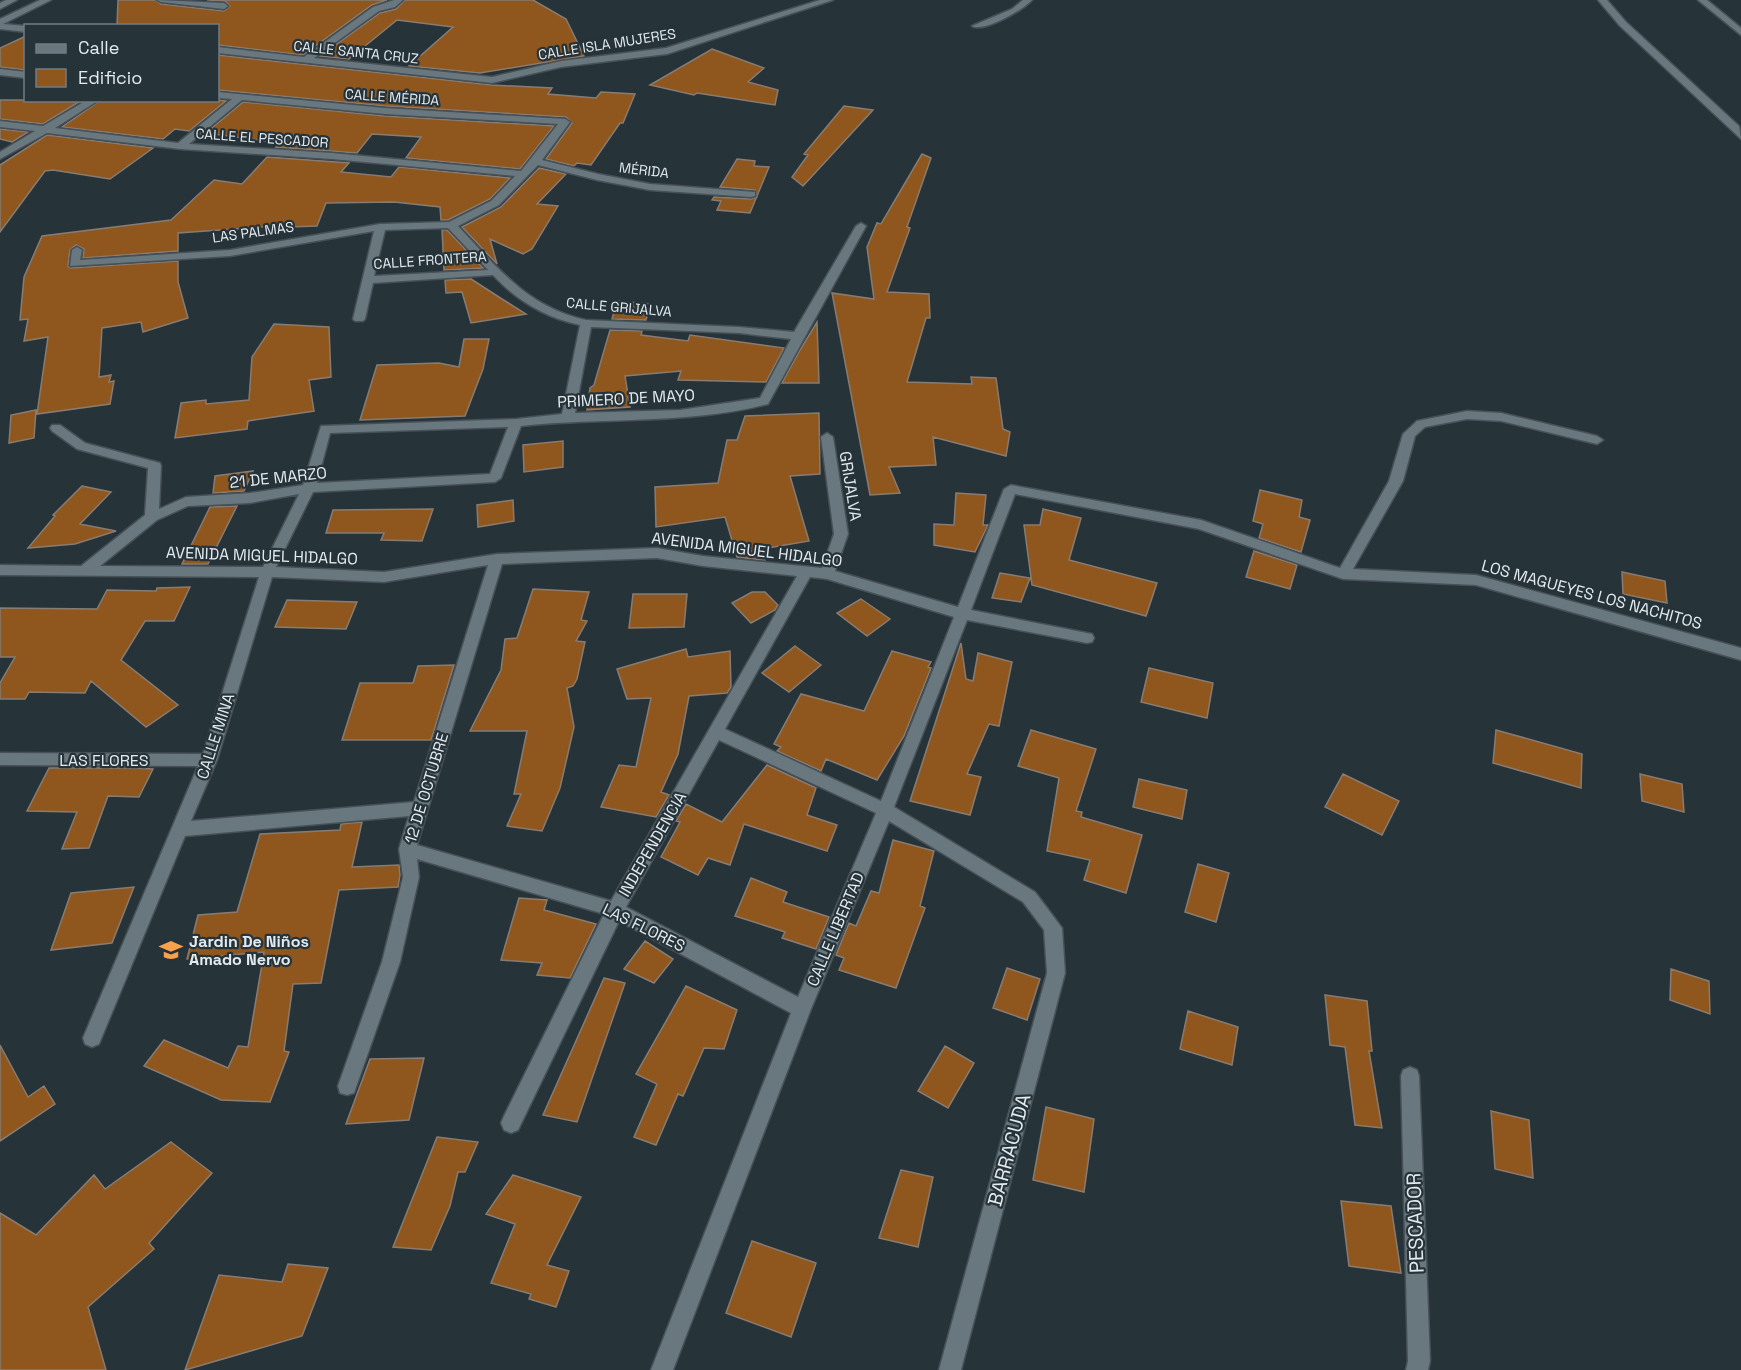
<svg xmlns="http://www.w3.org/2000/svg" width="1741" height="1370" font-family="'Space Grotesk',sans-serif">
	<style>
		.building { fill: #8f571e; stroke: #887c72; stroke-width: 1.5 }
		.lines { fill: none; stroke-linecap: round; stroke-linejoin: round }
		.minor-casing { stroke: #465056; stroke-width: 3 }
		.secondary-casing { stroke: #465056; stroke-width: 3 }
		.minor { fill: #69777e; fill-rule: evenodd }
		.secondary { fill: #69777e; fill-rule: evenodd }
		.labels { text-anchor: middle; stroke-width: 4.5; stroke-linejoin: round; paint-order: stroke }
		.far-street-label { font-size: 14px; fill: #e2eaef; stroke: #263339 }
		.street-label { font-size: 16px; fill: #e2eaef; stroke: #263339 }
		.poi-label { font-size: 16px; font-weight: bold; fill: #e2eaef; stroke: #263339; text-anchor: start }
		.near-street-label { font-size: 20px; fill: #e2eaef; stroke: #263339 }
	</style>
	<rect width="100%" height="100%" fill="#263339"/>
	<path class="building" d="M118,0H155L161,4L224,11L230,6L225,1L207,0H387L372,5L303,55L218,45V26H117Z
		M405,0H533L566,19L584,56L480,73L409,66L453,27L397,20L349,59L320,56L380,13L396,9Z
		M26,36V70L0,67V48Z
		M712,49L764,68L748,82L778,90L775,105L697,93L694,95L650,85Z
		M218,55L492,85L552,88L548,94L596,98L601,92L635,94L623,123H620L591,165L577,163L574,166L546,159L572,123L566,117L385,106L218,90Z
		M0,100H82L43,124L0,119Z
		M101,100H218L226,101L189,131L175,129L163,139L62,127Z
		M243,102L385,116L554,126L520,169L406,158L421,137L372,134L357,153L276,147L280,143L206,133Z
		M844,106L873,110L803,186L792,177L808,155L804,154Z
		M0,129L28,132L12,142L0,139Z
		M47,135L153,148L110,179L53,170L45,171L0,232V165Z
		M922,154L931,158L907,227L910,228L887,292L929,294L930,318H926L907,382L972,384L971,377L996,378L1003,429L1010,432L1006,456L933,437L936,465L889,467L900,493L870,495L832,293L874,299L867,247L877,223L881,224Z
		M267,157L349,163L341,172L391,177L399,167L510,178L490,199L448,220H441L440,207L394,202L326,203L317,226L290,227L291,225L178,233V251L83,258L84,249L76,245L70,250L68,266L70,268L178,261V282L188,318L143,332L141,322L102,328L99,377L111,375L109,382L114,381L110,404L37,414L48,337L24,341L28,319L20,320L24,277L42,236L171,220L214,180L242,184Z
		M737,159L755,161L754,166L769,167L750,213L717,210L721,201L712,200L714,197L751,199L757,197L755,190L720,187Z
		M539,168L566,174L537,204L558,206L532,249L523,254L490,239L497,264L462,227L501,207Z
		M442,230H447L483,268L444,270Z
		M471,279L502,299L526,314L471,323L462,292L446,293L445,280Z
		M617,301L651,304L646,320L612,319Z
		M817,322L819,383H782L800,350Z
		M274,324L329,327L331,377L309,380L314,411L248,421L247,429L175,438L181,403L206,400V404L249,400L252,357Z
		M610,330L642,331L641,335L688,341L690,335L784,348L766,382L678,380L681,371L625,376L630,407L587,410L590,388L594,385Z
		M464,339H489L483,369L465,416L360,420L377,365L439,363L459,367Z
		M36,410L34,438L9,443L11,415Z
		M819,413L820,474L790,476L809,541L762,549L765,560L737,557L725,517L656,527L655,487L718,483L727,440H737L745,416Z
		M563,441V467L524,472L523,445Z
		M253,471L244,491L213,493L215,476Z
		M82,486L111,492L80,524L116,531L75,544L28,548L55,516L53,515Z
		M1260,490L1302,500L1299,517L1310,520L1301,552L1259,538L1263,524L1253,521Z
		M956,493L986,495L983,525H988L975,552L934,545V524L954,525Z
		M513,500L514,521L478,527L477,505Z
		M237,506L208,564H182L210,507Z
		M433,509L422,541L381,540L384,533H326L333,510Z
		M1043,509L1081,518L1069,560L1157,583L1146,616L1032,585L1024,525H1040Z
		M1254,551L1297,565L1290,589L1246,577Z
		M1622,572L1665,581L1667,603L1623,594Z
		M1000,573L1030,578L1021,602L992,598Z
		M190,587L174,621H145L121,660L178,705L146,727L91,681L85,693L29,692L25,699H0V683L15,657H0V608L97,609L107,590L156,591L157,588Z
		M533,589L589,592L581,620L587,621L576,641L585,642L577,679L573,686L567,688L574,727L560,788L542,831L507,826L521,794H514L527,731H470L501,670L505,639L517,638Z
		M752,592H765L778,605L775,610L751,623L732,603Z
		M633,594H687L684,627L629,628Z
		M861,599L890,619L867,636L837,613Z
		M287,600L357,602L346,629L275,627Z
		M961,643L966,679L973,681L978,653L1012,662L999,726L989,724L967,774L981,777L970,815L910,801Z
		M795,646L821,665L789,692L762,673Z
		M686,649L688,657L730,651L731,687L727,693L689,696L678,754L661,792L669,795L656,817L601,807L619,765L636,767L651,698L627,699L617,669Z
		M892,651L931,662L928,667L931,668L904,736L877,780L826,759L821,771L777,751L781,747L774,744L801,694L864,711Z
		M454,665L431,740H342L360,683H413L418,666Z
		M1149,668L1213,683L1207,718L1141,702Z
		M1031,730L1096,749L1076,811L1082,812L1081,817L1142,835L1126,893L1084,880L1090,860L1047,851L1059,778L1018,766Z
		M1496,730L1582,754L1581,788L1493,763Z
		M767,765L816,788L807,815L837,825L827,851L744,824L730,865L708,858L698,875L661,857L680,822L676,821L686,804L722,822Z
		M49,768H132L153,769L139,797L108,796L89,848L62,849L77,812L27,811Z
		M1343,774L1399,801L1382,835L1325,807Z
		M1640,774L1682,784L1684,812L1642,801Z
		M1139,779L1187,790L1182,819L1133,807Z
		M362,822L352,867L399,865L400,875L398,887L339,890L321,983L293,984L284,1051L289,1052L270,1102L221,1100L144,1066L164,1040L228,1068L238,1046L248,1047L264,952L187,959L198,915L237,912L260,834L340,830L341,824Z
		M893,840L934,851L920,906L925,908L896,988L839,970L844,958L836,955L849,923L856,926L871,891L879,893Z
		M1198,864L1229,873L1216,922L1185,912Z
		M751,878L787,892L783,902L829,917L816,949L782,938L785,932L735,916Z
		M134,887L112,943L51,950L71,893Z
		M519,898L547,900L544,910L596,924L570,978L537,975L542,963L501,960Z
		M645,941L673,959L654,983L624,969Z
		M1007,968L1040,979L1027,1020L993,1008Z
		M1671,969L1709,981L1710,1014L1670,1000Z
		M604,978L625,983L577,1122L543,1115Z
		M686,986L737,1010L724,1049L704,1048L683,1096L678,1094L656,1145L634,1137L657,1084L636,1074Z
		M1325,995L1367,1001L1372,1051H1369L1382,1128L1355,1125L1345,1047L1330,1045Z
		M1188,1011L1238,1027L1232,1065L1180,1049Z
		M0,1045L28,1097L44,1086L55,1104L0,1141Z
		M945,1046L974,1063L948,1108L918,1091Z
		M424,1058L409,1120L346,1124L370,1059Z
		M1046,1107L1094,1119L1084,1192L1033,1180Z
		M1491,1111L1529,1120L1533,1178L1495,1169Z
		M437,1137L478,1142L465,1172H458L450,1206L431,1250L393,1247Z
		M171,1142L212,1173L149,1243L154,1249L88,1307L106,1370H0V1213L36,1235L94,1175L105,1189Z
		M901,1170L933,1177L918,1247L879,1238Z
		M513,1175L581,1197L547,1265L569,1271L556,1307L529,1299L531,1294L491,1283L515,1224L486,1214Z
		M1341,1201L1391,1206L1401,1273L1349,1266Z
		M752,1241L816,1263L791,1337L726,1313Z
		M288,1264L328,1268L302,1336L185,1370L219,1275L282,1282Z"/>
	<g class="lines">
		<g class="minor-casing">
			<path id="minor" d="M40,0H51L3,24L26,26V32L0,29V19Z
				M157,0L224,3L228,6L224,9L161,2Z
				M394,0H403L395,7L379,11L314,58L492,77L561,61L666,48L820,0H833L667,54L561,67L492,83L218,53V47L304,57L373,7Z
				M1023,0H1032C1023,10 983,33 972,26L1012,9Z
				M1598,0H1607L1626,22L1739,126L1741,139L1620,26Z
				M1698,0H1707L1741,28V35Z
				M0,69L26,72V78L0,75Z
				M218,92L385,108L565,119L570,122L542,160L598,174L650,184L755,192V196L751,197L650,190L597,180L538,165L499,205L458,226C497,267 527,307 586,320L739,327L794,332L856,226L861,223L866,226L768,404C688,425 603,417 521,426L501,478L495,482L313,492L276,567L384,572L497,554L657,548L703,556L822,568L834,534L821,437L827,433L833,437L848,534L835,571L958,607L1004,489L1011,485L1201,520L1340,568L1389,481L1403,434L1417,421L1467,411L1501,413L1597,436L1603,440L1597,444L1501,421L1467,419L1425,427L1415,436L1403,481L1353,569L1476,575L1741,648V660L1476,585L1343,579L1199,529L1015,494L971,610L1087,633L1092,634L1094,638L1092,642L1087,643L967,620L894,807L1035,892L1062,928L1065,973L961,1370H939L1047,973L1044,930L1023,902L889,821L811,1009L673,1370H651L791,1013L619,921L518,1130L511,1133L504,1130L501,1123L504,1116L604,914L417,859L419,877L400,962L354,1093L347,1095L340,1093L338,1086L382,962L403,877L399,849L409,816L185,836L99,1044L92,1047L85,1044L83,1038L198,766L0,765V753L203,754L259,577L0,575V565L81,566L145,515L148,468L77,449L52,431L50,428L52,425H60L85,443L160,463L161,466L159,509L186,497L250,493L303,485L321,426L516,419L562,414L580,325C546,318 517,301 493,275L373,283L365,319L363,321H355L353,319L374,231L230,256L70,266L72,250L77,247L82,250L80,260L230,250L380,224L449,222L491,201L515,176L332,159L180,149L47,133L0,159V152L35,131L0,127V121L43,126L87,100H99L55,128L178,143L232,99L218,98ZM242,100L385,114L558,124L521,171L332,153L189,144ZM448,228L488,270L374,276L385,230ZM591,327L739,333L791,339L760,398L680,410L575,413ZM508,427L490,474L317,483L330,433ZM299,494L263,567L100,566L157,520L188,506L250,503ZM657,558L703,566L797,576L611,901L417,845L502,564ZM488,565L414,802L191,821L217,760L272,577L384,582ZM810,577L827,579L954,617L881,801L725,729ZM719,740L876,813L798,997L626,907Z
				M1410,1067L1417,1070L1419,1076L1430,1361L1428,1370H1406L1408,1361L1401,1076L1403,1070Z"/>
		</g>
		<g class="secondary-casing">
			<path id="secondary" d="M6,0H17L0,9V3Z"/>
		</g>
		<use href="#minor" class="minor"/>
		<use href="#secondary" class="secondary"/>
	</g>
	<defs>
		<g id="school-bare" transform="scale(1.8)"><path d="M0-5L7-2L0 1L-7-2ZM-4 1L0 2.5L4 1V4Q0 6-4 4Z" fill="#f9a04c" stroke="#263339" stroke-width="2.5" paint-order="stroke"/></g>
	</defs>
	<g fill-rule="evenodd">
		<use href="#school-bare" x="171" y="950"/>
	</g>
	<g class="labels">
		<g class="far-street-label">
			<text transform="translate(607 44) rotate(-9)" y="5">CALLE ISLA MUJERES</text>
			<text transform="translate(356 52) rotate(6)" y="5">CALLE SANTA CRUZ</text>
			<text transform="translate(392 97) rotate(4)" y="5">CALLE MÉRIDA</text>
			<text transform="translate(262 138) rotate(4)" y="5">CALLE EL PESCADOR</text>
			<text transform="translate(644 170) rotate(7)" y="5">MÉRIDA</text>
			<text transform="translate(253 232) rotate(-8)" y="5">LAS PALMAS</text>
			<text transform="translate(430 260) rotate(-4)" y="5">CALLE FRONTERA</text>
			<text transform="translate(619 307) rotate(5)" y="5">CALLE GRIJALVA</text>
		</g>
		<g class="street-label">
			<text transform="translate(626 398) rotate(-3)" y="6">PRIMERO DE MAYO</text>
			<text transform="translate(278 477) rotate(-6)" y="6">21 DE MARZO</text>
			<text transform="translate(851 486) rotate(81)" y="6">GRIJALVA</text>
			<text transform="translate(747 549) rotate(7)" y="6">AVENIDA MIGUEL HIDALGO</text>
			<text transform="translate(262 555) rotate(2)" y="6">AVENIDA MIGUEL HIDALGO</text>
			<text transform="translate(1592 594) rotate(15)" y="6">LOS MAGUEYES LOS NACHITOS</text>
			<text transform="translate(215 736) rotate(-72)" y="6">CALLE MINA</text>
			<text x="104" y="766">LAS FLORES</text>
			<text transform="translate(426 788) rotate(-73)" y="6">12 DE OCTUBRE</text>
			<text transform="translate(652 844) rotate(-60)" y="6">INDEPENDENCIA</text>
			<text transform="translate(644 927) rotate(26)" y="6">LAS FLORES</text>
			<text transform="translate(835 929) rotate(-67)" y="6">CALLE LIBERTAD</text>
		</g>
		<g class="poi-label">
			<text x="189" y="947">Jardin De Niños<tspan x="189" dy="18">Amado Nervo</tspan></text>
		</g>
		<g class="near-street-label">
			<text transform="translate(1009 1150) rotate(-75)" y="7">BARRACUDA</text>
			<text transform="translate(1415 1223) rotate(-92)" y="7">PESCADOR</text>
		</g>
	</g>
	<rect x="24" y="24" width="195" height="78" fill="#263339" stroke="#717c82" stroke-width="1.5"/>
	<rect x="36" y="44" width="30" height="9" fill="#69777e" stroke="#717c82" stroke-width="1.5"/>
	<text x="78" y="54" font-size="18" fill="#e2eaef">Calle</text>
	<rect x="36" y="69" width="30" height="18" fill="#8f571e" stroke="#717c82" stroke-width="1.5"/>
	<text x="78" y="84" font-size="18" fill="#e2eaef">Edificio</text>
</svg>
